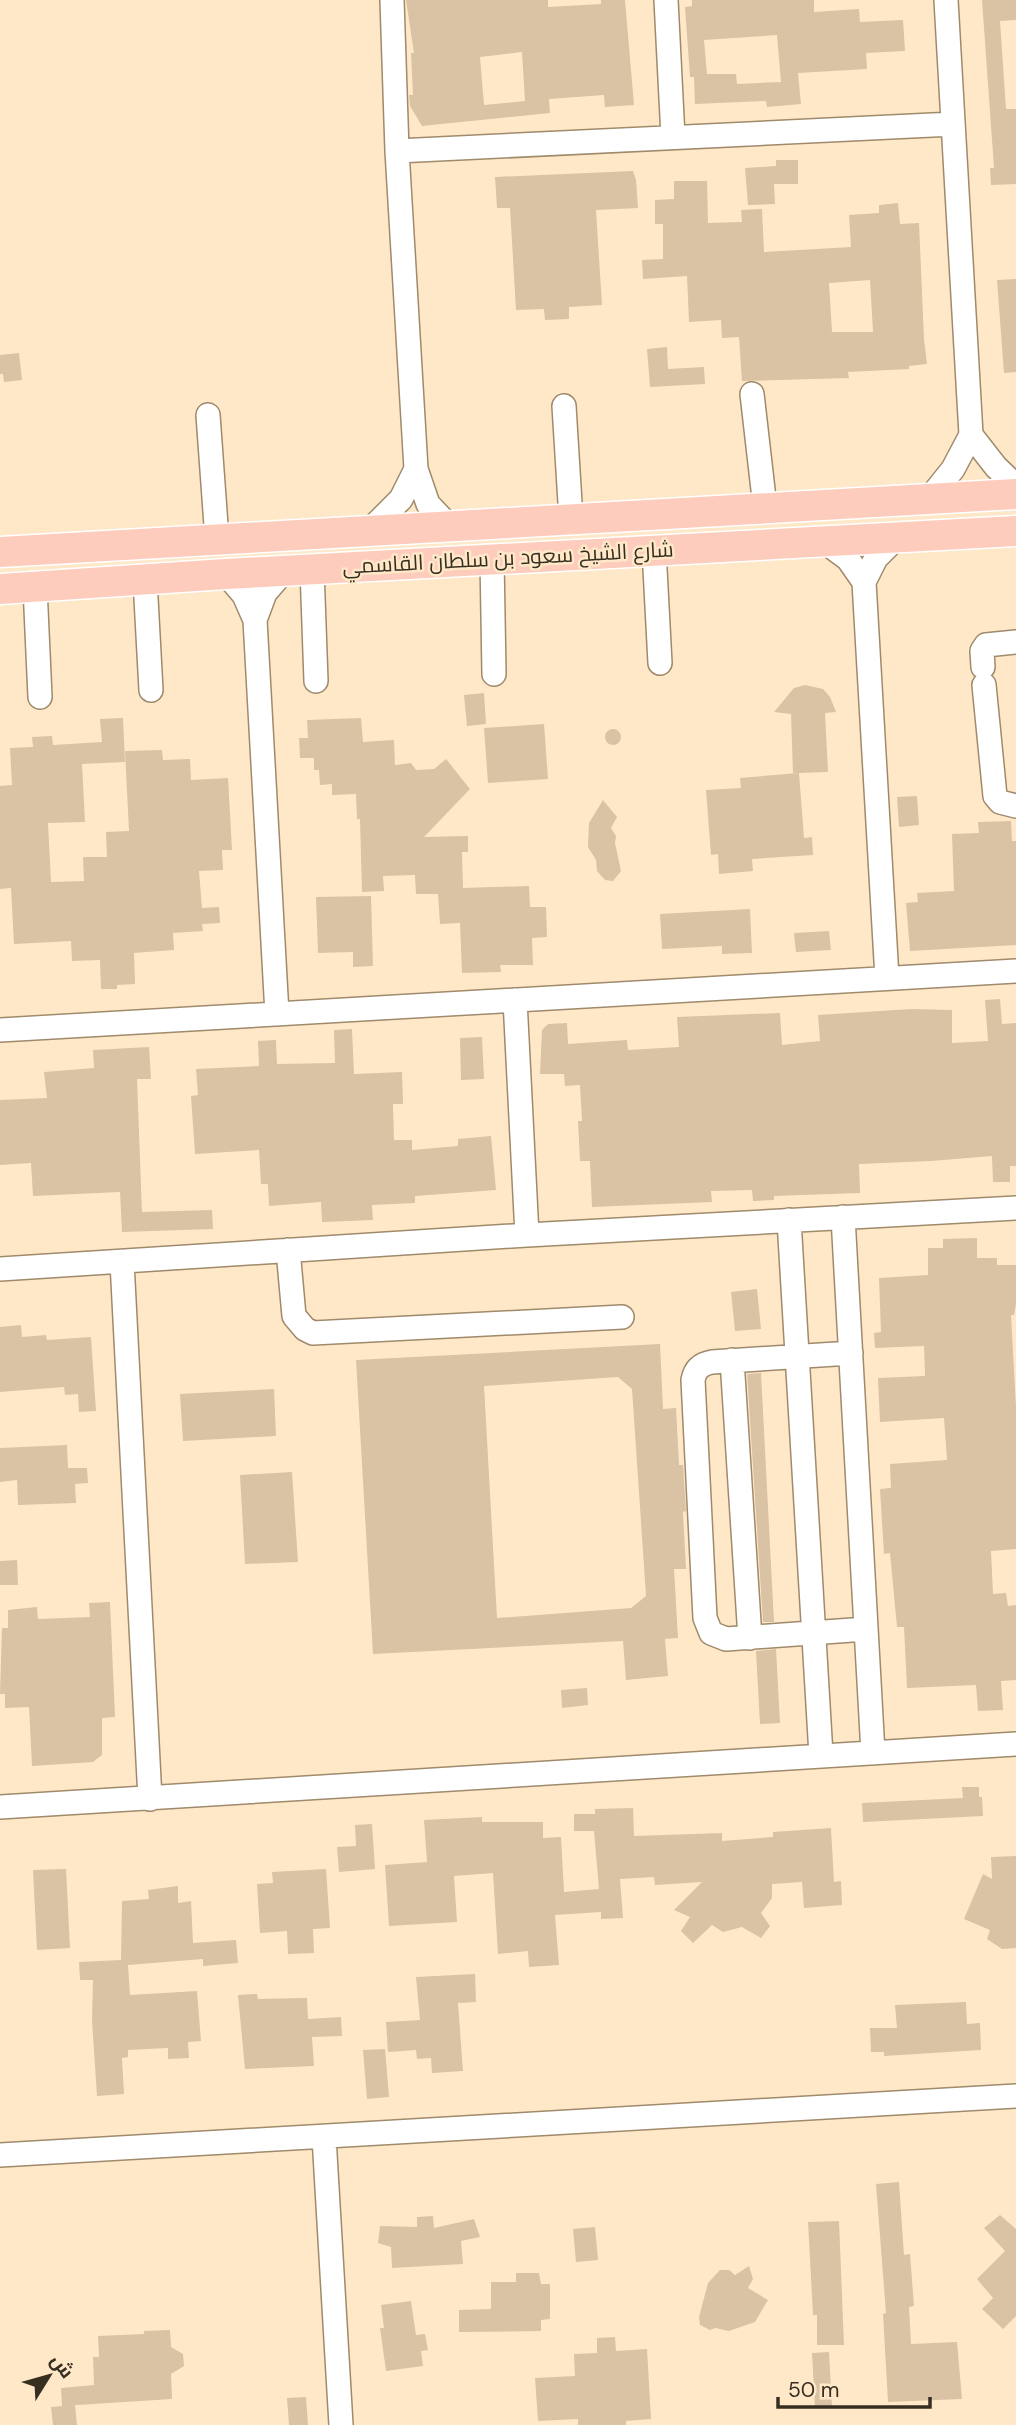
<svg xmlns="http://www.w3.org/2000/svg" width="1016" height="2425" font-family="'DM Sans',Cairo,sans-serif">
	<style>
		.building { fill: #dac2a4; fill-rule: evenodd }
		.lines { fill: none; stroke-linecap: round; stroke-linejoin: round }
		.minor-casing { stroke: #9f8a6c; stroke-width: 26 }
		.major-casing { stroke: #fff; stroke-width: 33 }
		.minor { stroke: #fff; stroke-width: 23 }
		.major { stroke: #fdccbc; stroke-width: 30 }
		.labels { text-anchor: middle; stroke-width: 5; stroke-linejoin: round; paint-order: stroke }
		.street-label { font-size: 21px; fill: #372e22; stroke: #ffe8c8 }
	</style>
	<rect width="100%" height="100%" fill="#ffe8c8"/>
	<path class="building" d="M406,0H548V7L601,4V0H625L634,105L605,107L604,95L549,99L550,113L422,126L410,106L409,95H413L411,53H414ZM522,52L525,101L484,105L480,57Z
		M692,0H814V12L859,9L860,22L903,20L905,51L866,53L867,69L798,73L801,104L767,107L766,101L695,104L694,77H690L685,7L692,6ZM777,35L781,82L737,84L736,74H707L704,40Z
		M982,0H1016V20L1000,21L1006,109H1016V184L991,185L990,168H994Z
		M776,160H798V184H774L775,204L748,205L745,168L776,166Z
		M633,171L636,180L638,208L596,210L602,305L569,307V319L545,320L544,309L516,310L510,208H497L495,177Z
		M674,181H707L708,223L742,222L741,210L762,209L764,252L851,247L849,215L879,213V205L898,203L900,224L919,223L924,339L927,364L909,366V369L848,372L849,378L742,381L739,337L722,338L721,320L689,322L687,276L643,279L642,260L663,259V224H655V200L674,199ZM870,280L873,332H832L829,283Z
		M1016,279V372L1004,373L997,280Z
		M667,347L668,369L704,367L705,384L650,387L647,349Z
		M19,353L22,380L4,382L3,374H0V355Z
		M805,685L823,689L830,697L836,712L825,713L828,772L799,773L804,838L812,837L813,855L752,859L753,871L719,874L718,854L711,855L706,790L741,788L740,778L798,773L793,774L791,714L774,712L794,688Z
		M484,693L486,724L467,726L464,695Z
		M123,718L125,762L82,764L85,822L48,823L51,882L84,881L83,857H107L106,832L129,831L125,751L162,750L163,760L190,759L191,780L228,778L232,850H222L223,870L199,871L202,908L219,907L220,923L202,924L203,931L173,933L174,950L134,953L135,984L117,985V989H101L100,960L72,961L71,941L14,944L11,888L0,889V786L12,785L10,748L33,747L32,737L52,736L53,745L102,742L100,719Z
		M361,718L363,742L394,740L395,765L411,763L416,770L434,769L446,759L470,789L424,837L468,836V852H462L463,888L529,886L530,907H546L547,937L532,938L533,965H500L501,972L462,973L460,923L440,924L438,894H416L415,875L383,876L384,891L362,892L360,819H357L356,794L332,795V784L320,785L319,770H314V758H300L299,738H308L307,720Z
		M544,724L548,779L488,783L484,728Z
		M605 737a8 8 0 1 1 16 0a8 8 0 1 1-16 0Z
		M917,796L919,825L899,827L897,797Z
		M603,800L617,817L611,828L616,836L615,843L621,871L613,881L605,880L597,871L596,860L588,847L589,823Z
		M1011,821L1012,841H1016V945L910,951L906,903L918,902L917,893L954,891L952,834L979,833L978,822Z
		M371,896L373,966L353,967V952L318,953L316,897Z
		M750,909L752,953L722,954V946L662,949L660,914Z
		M829,931L831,950L796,952L794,933Z
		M1000,999L1002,1024L1016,1023V1166H1010V1182H993L992,1156L931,1161L859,1164L860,1193L774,1196V1200L753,1201L752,1190L711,1191L712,1202L592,1207L590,1161H580L578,1121H582L580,1085L565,1086L564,1074H540L542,1030L548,1024L567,1023L568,1044L627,1040L628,1050L679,1047L677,1017L780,1013L782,1045L820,1041L818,1015L911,1009L952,1010V1043L988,1041L985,1000Z
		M352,1029L354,1074L402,1072L403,1104H393L394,1140H412V1150L458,1146V1139L491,1136L496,1190L415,1196V1203L372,1205L373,1220L322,1222L321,1202L269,1206L268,1184H261L259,1150L195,1154L191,1096L198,1095L196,1069L259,1066L258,1041L276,1040L277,1064L335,1063L334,1030Z
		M482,1037L484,1079L461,1080L460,1038Z
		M149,1047L151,1079H137L142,1212L212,1210L213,1229L122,1232L120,1192L33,1196L31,1163L0,1165V1100L47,1098L44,1072L94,1068L93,1050Z
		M977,1238V1258H997V1265H1016V1304L1014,1315H1011L1016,1407V1549L991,1551L993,1594L1006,1593L1008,1606L1016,1605V1680L1001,1681L1003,1710L978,1711L976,1685L907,1688L904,1627H897L890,1553L884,1554L880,1489L891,1488L890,1464L947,1460L944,1418L880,1422L878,1378L925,1376L924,1346L875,1348L874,1333L881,1332L879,1278L928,1275V1248H943V1239Z
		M757,1289L761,1329L735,1331L731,1292Z
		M21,1325L22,1337L46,1335L47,1340L91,1337L96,1411L79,1412L78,1394L65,1395L64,1387L0,1392V1327Z
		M660,1344L663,1409L676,1408L679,1465H683L686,1511L683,1512L686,1569H674L678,1638L665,1639L668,1676L626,1680L623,1641L373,1654L356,1360ZM618,1377L632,1389L646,1596L631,1608L497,1618L484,1386Z
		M761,1373L774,1622H763L747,1374Z
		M274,1389L276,1436L183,1441L180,1394Z
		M67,1445L68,1468H87L88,1483L75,1484L76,1503L18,1505L17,1480L0,1482V1448Z
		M292,1472L298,1562L245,1564L240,1475Z
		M17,1560L18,1585H0V1561Z
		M110,1602L115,1717L102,1718V1755L93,1762L32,1766L29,1707L5,1708V1694H0L2,1628H8V1610L37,1607L38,1619L90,1617L89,1603Z
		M776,1649L780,1723L760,1724L756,1651Z
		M587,1688L588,1705L562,1708L561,1690Z
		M962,1787H979V1797H982L983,1816L863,1822L862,1803L963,1798Z
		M633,1808L634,1836L722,1833V1841L773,1837V1832L831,1828L834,1882L841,1881L842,1905L804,1908L802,1882L772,1884V1898L761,1913L770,1926L761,1938L742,1927L723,1932L712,1925L693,1943L681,1931L690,1917L674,1910L702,1882L655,1885L654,1877L620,1879L623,1918L601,1919V1912L555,1915L559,1965L529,1967L528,1951L498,1954L493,1873L454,1876L457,1922L389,1926L385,1865L427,1862L424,1820L482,1817V1822H543V1838L561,1837L564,1892L599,1889L594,1831H574V1814H595V1809Z
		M372,1824L375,1869L339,1872L337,1847L356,1846L355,1825Z
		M1016,1856V1948L1002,1949L987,1939L990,1930L964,1919L983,1874L992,1879L991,1857Z
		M66,1869L70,1948L37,1950L33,1870Z
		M326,1869L330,1928L313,1929L314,1953L288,1954L287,1931L260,1933L257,1884L273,1883L272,1872Z
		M178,1886V1903L191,1901L193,1943L236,1940L238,1963L203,1966V1959L128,1965L130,1995L197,1991L201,2041L188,2042L189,2058L168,2059V2048L128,2050V2057L122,2058L124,2094L97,2096L92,2020L93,1980H80L79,1962L121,1960L122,1901L149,1899L148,1890Z
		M475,1974L476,2002L458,2003L463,2071L432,2073L431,2058L417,2059L416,2050L388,2052L386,2022L420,2020L416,1977Z
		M257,1994L258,1999L307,1998L308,2019L341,2017L342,2036L312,2037L314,2066L245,2069L238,1995Z
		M966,2002L967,2024L980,2023L981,2050L884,2056V2052H871L870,2028H897L895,2005Z
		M385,2049L389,2097L367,2099L363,2050Z
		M899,2182L904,2255L910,2254L914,2306L909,2307L911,2344L957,2342L962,2399L888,2402L883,2314L886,2313L876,2184Z
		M1000,2215L1016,2229V2316L1003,2329L982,2309L993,2298L977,2279L1005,2251L984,2228Z
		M433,2216L434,2228L474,2219L480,2237L461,2241L463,2264L392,2268L391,2247L378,2243L380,2226L417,2227V2217Z
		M839,2221L844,2345H817V2315H813L808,2222Z
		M595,2227L598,2260L576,2262L573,2229Z
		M749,2266L753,2279L748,2288L768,2300L755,2322L729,2331L715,2328L710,2330L700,2325L699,2317L708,2283L720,2270H729L735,2275Z
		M516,2273H539L541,2284H550V2319L541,2320V2331L459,2332V2310L491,2309V2282H516Z
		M411,2301L416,2335L425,2334L428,2350L421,2351L423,2366L386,2371L380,2328H384L381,2305Z
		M170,2330L171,2347L183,2354L184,2366L171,2374L172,2399L62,2406L61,2388L94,2385L93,2357H99L98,2336L144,2334V2331Z
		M615,2337L616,2351L647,2349L651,2419L626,2421V2425H578V2419L538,2421L535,2378L575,2376L574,2354L597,2353V2338Z
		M829,2352L832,2407L815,2408L812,2353Z
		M306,2397L308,2425H289L287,2398Z
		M75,2405L77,2425H53L51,2407Z"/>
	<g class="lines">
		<g class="minor-casing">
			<path id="minor" d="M392,0L397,151L416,469L428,504L448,525
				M666,0L673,137
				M397,151L953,124
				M752,394L765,507
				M564,406L571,519
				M208,415L217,539
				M971,435L996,467L1016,486
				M929,499L953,469L971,435L946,0
				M370,530L401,499L416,469
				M825,542L848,559L864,582
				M654,550L660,663
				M492,559L494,674
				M312,569L316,681
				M226,574L244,595L255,620L277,1014
				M145,580L151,690
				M35,587L40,697
				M255,620L265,593L284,571
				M983,667L982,651L986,645L1016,642
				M984,685L995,796L1000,802L1016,806
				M887,978L864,582L876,558L895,539
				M515,1000L527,1235
				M0,1030L1016,971
				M843,1217L873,1753
				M789,1220L821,1755
				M288,1250L294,1316L305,1329L313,1333L622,1317
				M122,1262L150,1799
				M0,1269L527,1235L1016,1208
				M851,1353L712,1362C701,1364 695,1369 693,1380L705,1618L711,1633L726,1639L866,1629
				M732,1360L750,1638
				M0,1807L1016,1744
				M324,2137L341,2425
				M0,2155L1016,2096"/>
		</g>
		<g class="major-casing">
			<path id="major" d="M0,552L1016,494
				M0,589L226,574L1016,531"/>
		</g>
		<use href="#minor" class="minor"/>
		<use href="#major" class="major"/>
	</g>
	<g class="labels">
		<g class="street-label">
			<text transform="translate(508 558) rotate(-3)" y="7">شارع الشيخ سعود بن سلطان القاسمي</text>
		</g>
	</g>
	<g transform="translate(49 2376) rotate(53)" stroke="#ffe8c8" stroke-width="5" paint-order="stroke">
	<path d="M0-5L12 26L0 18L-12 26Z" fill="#372e22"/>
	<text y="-10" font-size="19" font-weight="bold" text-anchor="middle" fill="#372e22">ش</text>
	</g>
	<path d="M778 2397v10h152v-10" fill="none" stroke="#372e22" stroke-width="3.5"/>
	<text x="788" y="2397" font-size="21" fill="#372e22" stroke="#ffe8c8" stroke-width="5" paint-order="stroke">50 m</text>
</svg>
